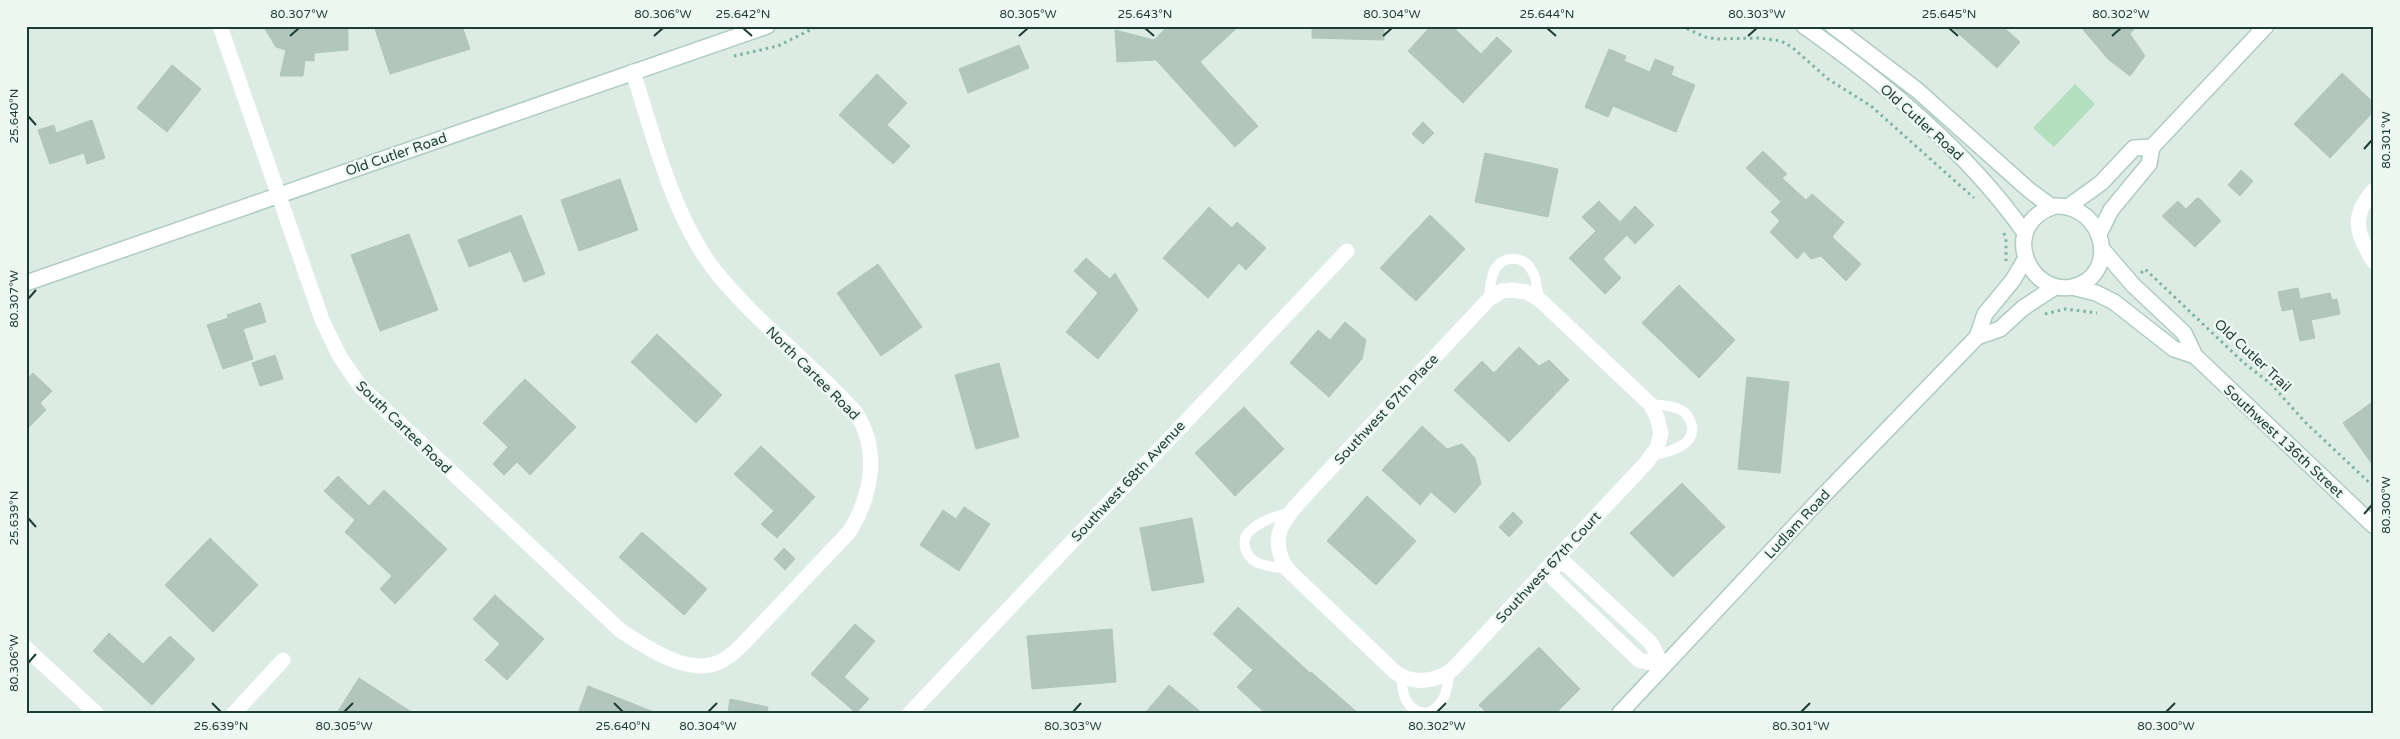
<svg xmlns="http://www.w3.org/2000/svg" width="2400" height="739" font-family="'Varela Round',sans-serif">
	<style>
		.green { fill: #b3dfbe }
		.building { fill: #b2c6bd; stroke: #afc5bb }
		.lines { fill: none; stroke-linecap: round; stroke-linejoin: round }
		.secondary-casing { stroke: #afccc1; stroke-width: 18 }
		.path { stroke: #7ab39f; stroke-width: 3; stroke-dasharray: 2.5 4; stroke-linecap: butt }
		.lane { stroke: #fff; stroke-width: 10 }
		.street { stroke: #fff; stroke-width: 15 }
		.secondary { stroke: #fff; stroke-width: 15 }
		.ticks { fill: none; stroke: #1d3c33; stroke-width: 2 }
		.labels { text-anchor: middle; stroke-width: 5; stroke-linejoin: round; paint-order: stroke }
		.street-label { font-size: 14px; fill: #1d3c33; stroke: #eef8f2 }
		.neatline { fill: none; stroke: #1d3c33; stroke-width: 2 }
		.ticks-label { font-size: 12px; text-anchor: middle; fill: #1d3c33 }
	</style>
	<rect width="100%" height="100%" fill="#ddebe5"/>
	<path class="green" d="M2075,84L2095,104L2054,147L2033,128Z"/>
	<path class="building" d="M263,26H348V50L314,53V61L305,60L303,76H280L286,50L276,47Z
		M374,26H462L470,49L390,74Z
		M1168,26H1239L1200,62L1258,126L1235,147L1156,60L1117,62L1115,30L1154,40Z
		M1312,26H1384V40L1312,38Z
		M1431,26H1452L1481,54L1497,37L1512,51L1463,103L1408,51Z
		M1950,26H2002L2020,42L1997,68Z
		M2080,26H2136L2130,34L2145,56L2130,76L2108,59Z
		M1019,45L1029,68L968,93L959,69Z
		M1609,49L1626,56L1624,61L1650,72L1655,59L1674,67L1671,75L1695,85L1676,132L1613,106L1608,117L1585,107Z
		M172,65L201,89L167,132L137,108Z
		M2342,73L2374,103V111L2330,158L2294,124Z
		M877,74L907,103L887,125L910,146L893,164L839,115Z
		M92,120L105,158L87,164L84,153L50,164L38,130L54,125L56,133Z
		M1423,122L1434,133L1423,144L1412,134Z
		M1763,151L1787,174L1782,178L1806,200L1812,194L1844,222L1832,237L1861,264L1846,281L1821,256L1811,259L1804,251L1797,259L1770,232L1780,221L1771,212L1781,202L1746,168Z
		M1485,153L1558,169L1548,217L1475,202Z
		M2241,170L2253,181L2240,196L2228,185Z
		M620,179L638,230L579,251L561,200Z
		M2197,198L2200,199L2221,221L2195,247L2162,216L2178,201L2186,209Z
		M1599,201L1620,222L1635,206L1654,225L1635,244L1627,235L1603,259L1621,278L1605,294L1569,258L1596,231L1582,217Z
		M1209,207L1232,228L1237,222L1266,248L1246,270L1239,263L1208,298L1163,258Z
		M521,215L545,274L524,282L511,251L469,267L458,240Z
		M1430,215L1465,249L1416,301L1380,268Z
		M409,234L438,310L380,331L351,255Z
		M1086,258L1110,279L1115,273L1138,310L1098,359L1066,332L1098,293L1074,271Z
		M878,264L922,327L881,356L837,293Z
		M1679,285L1735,340L1699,378L1642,323Z
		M2298,288L2300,299L2330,293L2332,300L2337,299L2340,314L2311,320L2315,338L2300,341L2293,309L2282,311L2278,292Z
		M260,303L266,322L243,329L253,359L223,369L207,325L228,318L227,315Z
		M1345,322L1366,340L1362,359L1329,397L1290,363L1318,330L1330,340Z
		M657,334L722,395L696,423L631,362Z
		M1519,347L1539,366L1549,360L1569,380L1509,442L1454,390L1482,361L1494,373Z
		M275,355L283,379L260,386L252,363Z
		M999,363L1019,437L976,449L955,375Z
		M33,373L52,391L40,403L46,410L26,430V380Z
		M1747,377L1789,382L1780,473L1738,469Z
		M525,379L576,427L530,475L517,462L504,475L493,464L508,447L483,423Z
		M2374,401V467L2343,423Z
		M1244,407L1284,449L1235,496L1195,453Z
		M1422,426L1447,449L1462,444L1475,458L1481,484L1455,513L1431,492L1420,505L1382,470Z
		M761,446L815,497L777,538L761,524L774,511L734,474Z
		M338,476L369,506L384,490L447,549L395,604L380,589L392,576L345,532L355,520L324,491Z
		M1682,483L1725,527L1673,577L1630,533Z
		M1367,496L1416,541L1376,585L1327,541Z
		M964,507L990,524L959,571L920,545L943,510L956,519Z
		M1513,512L1523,522L1509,537L1499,527Z
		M1192,518L1204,582L1152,591L1140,528Z
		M642,532L707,589L684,615L619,557Z
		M210,538L258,585L213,632L165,585Z
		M784,548L795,559L785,570L774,559Z
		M495,595L544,639L507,680L485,660L500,644L473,619Z
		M1238,607L1310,673L1311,672L1358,713H1265L1237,687L1253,670L1213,634Z
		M855,624L875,641L844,677L869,699L856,713L811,674Z
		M1112,629L1116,682L1032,689L1027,636Z
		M109,633L143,664L170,636L195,659L152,705L93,651Z
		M1539,647L1580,689L1556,713H1487L1479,705Z
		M359,678L413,713H337Z
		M1169,685L1202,713H1145Z
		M588,686L654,712V713H578Z
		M730,699L768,707L767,713H728Z"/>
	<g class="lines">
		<g class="secondary-casing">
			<path id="secondary" d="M1804,26C1886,84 1967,151 2025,233
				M1833,26L1917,90L2029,190L2052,207
				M2055,206C2105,204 2121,276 2072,287C2028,296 1998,224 2055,206Z
				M2069,206L2101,183L2134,148L2152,147
				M2099,234L2111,210L2149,164L2152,147L2266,26
				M2102,249L2133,285L2184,333L2195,356L2374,526
				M26,283L767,26
				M2072,287L2096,293L2114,302L2174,349L2195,356
				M1977,337L2000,329L2023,308L2055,287
				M1620,713L1822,497L1977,337L1985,314L2013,280L2026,258"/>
		</g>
		<path class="path" d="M1681,26L1705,37L1717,39L1759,38L1781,41L1792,47L1828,79L1871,106L1974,198
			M734,56L778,46L818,26
			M2004,233L2006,241V261
			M2141,273L2145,269L2244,363L2271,384L2305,422L2374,487
			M2045,314L2065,309L2097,313"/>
		<path class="lane" d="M1489,299C1490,289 1490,278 1495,269C1504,255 1523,256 1531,269C1537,277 1537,289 1539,299
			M1650,404C1660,405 1672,405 1681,410C1687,413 1690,419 1692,426C1695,447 1667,452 1652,456
			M1287,569C1277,567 1265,567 1256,562C1244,555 1240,539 1251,530C1262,520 1277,516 1290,512
			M1401,676C1402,692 1405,711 1425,713
			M1427,713C1446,706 1447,688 1450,671"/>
		<path class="street" d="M220,26L322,320L340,357L360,386L621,631C646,647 686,675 717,663C727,659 735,652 742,645L850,531C872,494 880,450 856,413C812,364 758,324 716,272C673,218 654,137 633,72
			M2374,190C2350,216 2356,234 2374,262
			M1512,290L1527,292L1539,299L1650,404L1657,417L1661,433L1657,448L1646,463L1453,669C1436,682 1413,685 1395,672L1287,569C1268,538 1282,521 1304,497L1489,299L1502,291Z
			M1551,563L1566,564L1651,643L1663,666L1639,660L1553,578Z
			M26,648L96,713
			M234,713L283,660
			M910,713L1347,251"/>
		<use href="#secondary" class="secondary"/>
	</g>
	<path class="ticks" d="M743,28L752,36M1145,28L1154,36M1547,28L1556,36M1949,28L1958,36M290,36L299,28M654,36L663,28M1019,36L1028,28M1383,36L1392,28M1748,36L1757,28M2112,36L2121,28M28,116L36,125M2364,149L2372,140M28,299L36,290M2364,514L2372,505M28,518L36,527M28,663L36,654M212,703L221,712M614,703L623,712M344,712L353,703M708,712L717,703M1073,712L1081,703M1437,712L1446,703M1801,712L1810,703M2166,712L2175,703"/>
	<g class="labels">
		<g class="street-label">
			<text transform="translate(1922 122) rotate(42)" y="5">Old Cutler Road</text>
			<text transform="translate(396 154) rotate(-19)" y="5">Old Cutler Road</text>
			<text transform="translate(2253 355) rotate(43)" y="5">Old Cutler Trail</text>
			<text transform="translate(813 373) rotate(45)" y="5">North Cartee Road</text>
			<text transform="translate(1386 409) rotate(-47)" y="5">Southwest 67th Place</text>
			<text transform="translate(404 427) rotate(44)" y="5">South Cartee Road</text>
			<text transform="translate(2284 441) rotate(43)" y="5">Southwest 136th Street</text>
			<text transform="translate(1128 481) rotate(-47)" y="5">Southwest 68th Avenue</text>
			<text transform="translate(1797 524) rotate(-47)" y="5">Ludlam Road</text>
			<text transform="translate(1548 567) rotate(-47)" y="5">Southwest 67th Court</text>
		</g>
	</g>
	<rect width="2400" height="739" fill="none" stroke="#eef8f2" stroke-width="55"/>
	<rect x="28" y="28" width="2344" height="684" class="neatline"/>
	<g class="ticks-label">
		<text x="299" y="18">80.307°W</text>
		<text x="663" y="18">80.306°W</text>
		<text x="743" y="18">25.642°N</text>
		<text x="1028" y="18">80.305°W</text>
		<text x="1145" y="18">25.643°N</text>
		<text x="1392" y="18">80.304°W</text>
		<text x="1547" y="18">25.644°N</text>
		<text x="1757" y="18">80.303°W</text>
		<text x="1949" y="18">25.645°N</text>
		<text x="2121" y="18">80.302°W</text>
		<text transform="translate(14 116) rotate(-90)" y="4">25.640°N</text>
		<text transform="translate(2386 140) rotate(-90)" y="4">80.301°W</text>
		<text transform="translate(14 299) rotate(-90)" y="4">80.307°W</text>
		<text transform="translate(2386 505) rotate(-90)" y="4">80.300°W</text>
		<text transform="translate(14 518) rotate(-90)" y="4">25.639°N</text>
		<text transform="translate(14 663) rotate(-90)" y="4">80.306°W</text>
		<text x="221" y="730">25.639°N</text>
		<text x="344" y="730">80.305°W</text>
		<text x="623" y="730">25.640°N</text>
		<text x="708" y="730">80.304°W</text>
		<text x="1073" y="730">80.303°W</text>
		<text x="1437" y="730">80.302°W</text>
		<text x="1801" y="730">80.301°W</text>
		<text x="2166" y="730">80.300°W</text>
	</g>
</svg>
